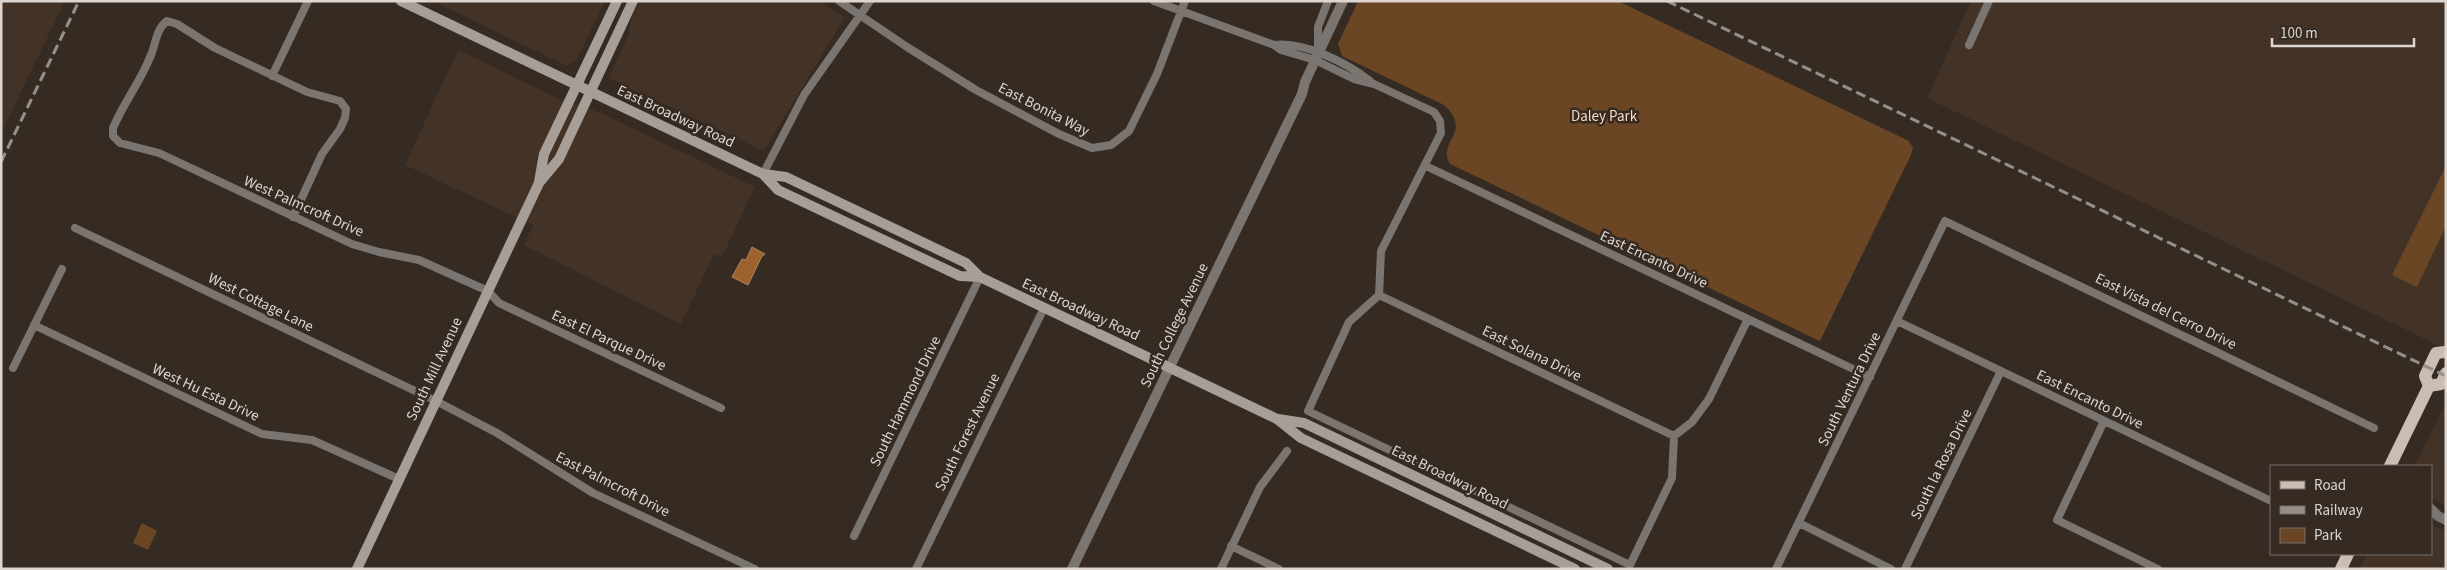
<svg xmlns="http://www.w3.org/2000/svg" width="2447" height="570" font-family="'Source Sans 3',sans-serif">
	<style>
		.built { fill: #433326 }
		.green { fill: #6a4625 }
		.water { fill: #9b622c; stroke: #af855d }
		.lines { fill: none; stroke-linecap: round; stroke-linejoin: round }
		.minor { stroke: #7b7571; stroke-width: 8 }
		.tertiary { stroke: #7b7571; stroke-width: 10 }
		.secondary { stroke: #a79e97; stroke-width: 10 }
		.primary { stroke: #c9bdb4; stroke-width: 12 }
		.rail { stroke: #978f87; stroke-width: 3; stroke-dasharray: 10 5; stroke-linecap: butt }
		.labels { text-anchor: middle; stroke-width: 5; stroke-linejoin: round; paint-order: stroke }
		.street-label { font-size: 15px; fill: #ddd6d0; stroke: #352b22 }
		.park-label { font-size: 15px; fill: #fbd9be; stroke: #352b22 }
	</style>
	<rect width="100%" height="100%" fill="#352b22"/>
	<path class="built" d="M1,1H65L1,133Z
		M433,1H605L576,61L567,66Z
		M640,1H819L845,17L764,151L608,78L628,36L632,18Z
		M1971,1H2446V349L1927,98Z
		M458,50L553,96L601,113L755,187L722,257L714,254L681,324L524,245L533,225L405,165Z
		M2446,402V506L2431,498V466H2414Z
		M2431,524L2446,531V569H2359L2367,554H2431Z"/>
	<path class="green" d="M1358,1H1618L1909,141L1913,148L1911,155L1820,341L1450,164C1436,141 1474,133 1444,105L1342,56L1338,44Z
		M2446,166V226L2417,287L2392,275Z
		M142,523L157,531L148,550L133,543Z"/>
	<path class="water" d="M752,247L765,254L762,256L748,285L732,277L742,259L746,260Z"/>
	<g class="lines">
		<path class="minor" d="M839,1L907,47L976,90L1059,134L1092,148L1111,145L1129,131L1157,74L1185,1
			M1154,1L1274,45L1281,50L1315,60L1354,79L1374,84L1434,112L1440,121L1441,133L1381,251L1379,295L1349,322L1308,411L1630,565L1672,478L1674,436L1692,422L1709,399L1748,319
			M1274,45C1304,41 1347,63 1370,81
			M1969,45L1989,1
			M1318,51V27L1328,1
			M272,76L308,1
			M1426,166L1870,377
			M763,174L804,95L870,1
			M293,217L322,154L340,129L345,118L346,109L340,101L307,92L215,48L177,24L167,21C156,29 156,43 151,55C141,81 124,102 113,128V136L120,143L159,153L352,244L379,252L419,260L488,291L499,303L721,408
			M75,228L436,401L497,433L593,493L755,569
			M1379,295L1674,436
			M1897,321L2271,501
			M34,325L262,434L312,440L399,479
			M13,368L62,269
			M2104,421L2057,520L2158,569
			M1799,523L1891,569
			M854,536L980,277
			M1231,546L1279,569
			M916,569L1044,308
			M1221,569L1260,487L1287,451
			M1776,569L1945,221L2374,428
			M1905,569L2001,371"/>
		<path class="tertiary" d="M2431,509L2438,516L2446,520
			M1072,569L1302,94L1305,82L1343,1"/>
		<path class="secondary" d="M401,1L763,174L786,177L966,263L980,277L1277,419L1301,438L1575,569
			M763,174L778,190L960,276L980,277
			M539,182L544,154L617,1
			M1278,419L1304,423L1608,569
			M357,569L539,183L559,159L633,1"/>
		<path class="primary" d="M2429,386L2441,384L2446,373
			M2390,466L2429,386L2425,376L2436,353L2445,352
			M2341,569L2348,554"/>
		<path class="rail" d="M1667,1L2446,376
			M1,162L79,1"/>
	</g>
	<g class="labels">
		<g class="street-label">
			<text transform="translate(1044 109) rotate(27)" y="5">East Bonita Way</text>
			<text transform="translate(676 116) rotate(25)" y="5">East Broadway Road</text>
			<text transform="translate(304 206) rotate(24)" y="5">West Palmcroft Drive</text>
			<text transform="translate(1654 259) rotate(25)" y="5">East Encanto Drive</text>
			<text transform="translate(261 302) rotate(26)" y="5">West Cottage Lane</text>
			<text transform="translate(1081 309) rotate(25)" y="5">East Broadway Road</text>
			<text transform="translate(2166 311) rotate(26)" y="5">East Vista del Cerro Drive</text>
			<text transform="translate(1174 325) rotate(-64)" y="5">South College Avenue</text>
			<text transform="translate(609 340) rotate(25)" y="5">East El Parque Drive</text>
			<text transform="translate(1532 353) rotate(26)" y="5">East Solana Drive</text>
			<text transform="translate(434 369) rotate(-65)" y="5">South Mill Avenue</text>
			<text transform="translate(1849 389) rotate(-64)" y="5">South Ventura Drive</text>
			<text transform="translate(206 392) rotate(25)" y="5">West Hu Esta Drive</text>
			<text transform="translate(2090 399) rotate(26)" y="5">East Encanto Drive</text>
			<text transform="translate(905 401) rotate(-64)" y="5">South Hammond Drive</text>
			<text transform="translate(967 432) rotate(-64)" y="5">South Forest Avenue</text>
			<text transform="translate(1941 464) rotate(-64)" y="5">South la Rosa Drive</text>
			<text transform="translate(1450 477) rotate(26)" y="5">East Broadway Road</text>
			<text transform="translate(613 484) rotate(27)" y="5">East Palmcroft Drive</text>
		</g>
		<g class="park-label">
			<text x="1604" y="121">Daley Park</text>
		</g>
	</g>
	<rect width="2447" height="570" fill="none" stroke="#ddd6d0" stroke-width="5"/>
	<rect x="2270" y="465" width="162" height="90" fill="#352b22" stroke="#786f68"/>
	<rect x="2280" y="481" width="25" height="8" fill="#c9bdb4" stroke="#786f68"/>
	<text x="2314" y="490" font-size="15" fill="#ddd6d0">Road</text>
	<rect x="2280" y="506" width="25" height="8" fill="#978f87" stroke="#786f68"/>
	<text x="2314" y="515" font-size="15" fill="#ddd6d0">Railway</text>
	<rect x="2280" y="528" width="25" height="15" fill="#6a4625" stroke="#786f68"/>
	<text x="2314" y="540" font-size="15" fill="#ddd6d0">Park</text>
	<path d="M2272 38v8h142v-8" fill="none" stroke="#ddd6d0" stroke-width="2.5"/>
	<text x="2280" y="38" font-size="15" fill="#ddd6d0" stroke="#352b22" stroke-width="4" paint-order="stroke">100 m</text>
</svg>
